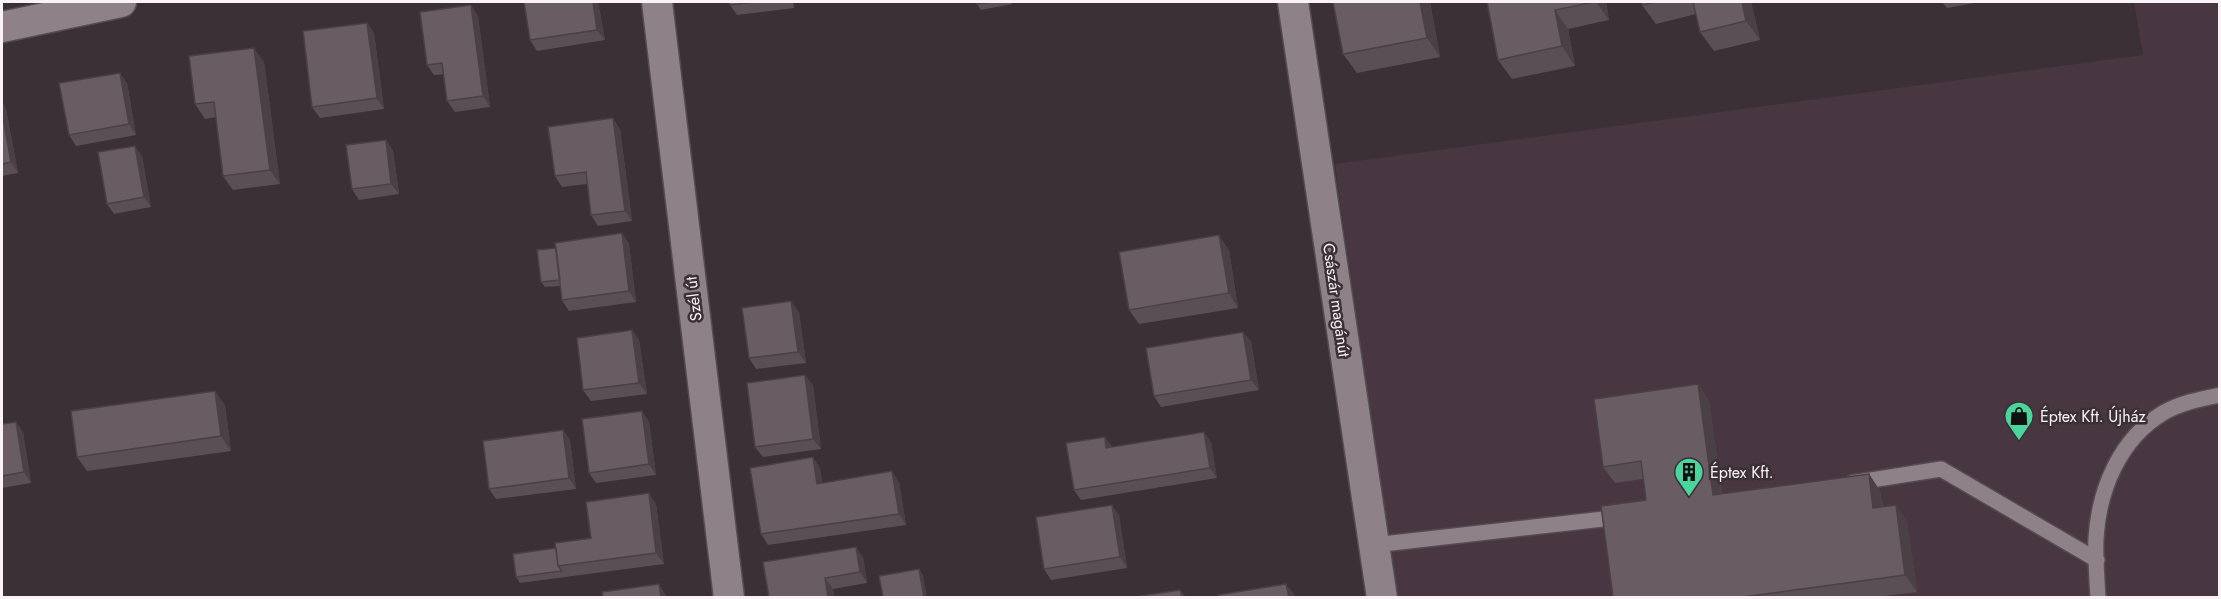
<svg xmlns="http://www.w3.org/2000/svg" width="2221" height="599" font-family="Jost,sans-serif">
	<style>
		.built { fill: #483741 }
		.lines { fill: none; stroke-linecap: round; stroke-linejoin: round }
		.service-casing { stroke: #554c51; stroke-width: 18 }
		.minor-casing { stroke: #554c51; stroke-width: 33 }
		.service { stroke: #8e8188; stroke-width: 15 }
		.minor { stroke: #8e8188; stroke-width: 30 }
		.wall { fill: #5a4f55 }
		.shaded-wall { fill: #4a4045 }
		.building { fill: #695c63; stroke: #4a4045; stroke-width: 1.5 }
		.labels { text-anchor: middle; stroke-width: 5; stroke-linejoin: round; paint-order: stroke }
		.street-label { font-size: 16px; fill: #f9f2f6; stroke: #3b3036 }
		.poi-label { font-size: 16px; fill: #f9f2f6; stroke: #3b3036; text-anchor: start }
	</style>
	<rect width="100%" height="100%" fill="#3b3036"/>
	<path class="built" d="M2134,2H2219V597H1395L1335,164L2143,55Z"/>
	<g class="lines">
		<g class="service-casing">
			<path id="service" d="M1852,483L1941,469L2097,560
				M1374,545L1621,517
				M2098,598C2097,578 2095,557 2096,538C2099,489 2120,439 2163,413C2180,403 2200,399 2220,395"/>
		</g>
		<g class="minor-casing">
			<path id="minor" d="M657,2L729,598
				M1293,2L1382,598
				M2,27L121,2"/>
		</g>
		<use href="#service" class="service"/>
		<use href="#minor" class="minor"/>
	</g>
	<path class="wall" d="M524,2H598L605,40L537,51L530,40Z
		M729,2H793L794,8L737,15L730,5Z
		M976,2H1012V4L981,10L977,4Z
		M1333,2H1430L1440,57L1357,73L1343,54Z
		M1487,2H1606L1609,20L1568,29L1575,66L1512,79L1498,60Z
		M1642,2H1751L1760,40L1714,51L1700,32L1696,14L1656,24L1642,5Z
		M1942,2H1980L1947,8Z
		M471,5L478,16L490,107L455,112L447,101L444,74L434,75L427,65Z
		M367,23L374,33L384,109L320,118L312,107Z
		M264,62L280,184L233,190L223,176L216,117L205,119L195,104Z
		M127,83L136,135L76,146L69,135Z
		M2,102L6,109L18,173L2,176Z
		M620,129L632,221L598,226L591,215L587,184L562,187L555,176Z
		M386,140L393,151L399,194L359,200L352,189Z
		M142,156L151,207L114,214L107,204Z
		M622,233L629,244L636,302L569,311L562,300L560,286L545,287L541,282L556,248Z
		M1229,250L1238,308L1139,324L1129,310Z
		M799,312L806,363L756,369L749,358Z
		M632,330L639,340L647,394L591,401L583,390Z
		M1243,332L1251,342L1259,390L1161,407L1154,396Z
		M1698,384L1709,401L1722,494L1869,474L1880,491L1883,507L1896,505L1907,522L1917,592L1876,597H1613L1646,500L1643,479L1615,483L1603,467Z
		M813,385L821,449L763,457L755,447Z
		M225,405L231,451L87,471L77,457Z
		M642,411L649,422L656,475L596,483L589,473Z
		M16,422L23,432L31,483L2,488V424Z
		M563,430L570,440L576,489L496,499L489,489Z
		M1105,437L1112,447L1211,442L1217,478L1081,500L1074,490Z
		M820,468L822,483L899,482L906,525L768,545L761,534Z
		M656,504L664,564L520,583L516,577L556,548L591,538Z
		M1119,515L1127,568L1051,580L1044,569Z
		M863,557L867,583L833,589L834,597H769Z"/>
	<path class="shaded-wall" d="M593,2H598L605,40L597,30Z
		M1420,2H1430L1440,57L1427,38Z
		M1596,2H1606L1609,20Z
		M1742,2H1751L1760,40L1746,21Z
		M471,5L478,16L490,107L483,96Z
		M1555,10L1568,29L1575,66L1562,46Z
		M367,23L374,33L384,109L377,98Z
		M254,48L264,62L280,184L270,170Z
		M120,73L127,83L136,135L129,124Z
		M2,102L6,109L18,173L11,162L2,112Z
		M613,118L620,129L632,221L625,211Z
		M386,140L393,151L399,194L391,184Z
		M135,146L142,156L151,207L144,197Z
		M622,233L629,244L636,302L629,291Z
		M1219,235L1229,250L1238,308L1229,293Z
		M791,301L799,312L806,363L798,352Z
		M632,330L639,340L647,394L639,383Z
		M1243,332L1251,342L1259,390L1251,380Z
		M805,375L813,385L821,449L813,439Z
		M1698,384L1709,401L1724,512L1713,495Z
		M215,391L225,405L231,451L221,436Z
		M642,411L649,422L656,475L649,464Z
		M16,422L23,432L31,483L24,472Z
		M563,430L570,440L576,489L569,478Z
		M1204,432L1211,442L1217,478L1210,468Z
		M1105,437L1112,448H1106Z
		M813,457L820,468L824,494L817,484Z
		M892,471L899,482L906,525L899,514Z
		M1869,474L1880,491L1885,525L1873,508Z
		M649,493L656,504L664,564L656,553Z
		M1112,505L1119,515L1127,568L1120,557Z
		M1896,505L1907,522L1917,592L1905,575Z
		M856,547L863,557L867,583L860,572Z
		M919,569L923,575L927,597H924Z
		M825,578L833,589L834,597H828Z
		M659,584L666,595L667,597H661Z
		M1286,584L1294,594V597H1289Z
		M1180,590L1186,597H1182Z"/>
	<path class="building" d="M524,2H593L597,30L530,40Z
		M729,2H754L730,5Z
		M976,2H993L977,4Z
		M1333,2H1420L1427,38L1343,54Z
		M1487,2H1594L1555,10L1562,46L1498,60Z
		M1642,2H1655L1642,5Z
		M1693,2H1742L1746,21L1700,32Z
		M471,5L483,96L447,101L442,63L427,65L420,12Z
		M367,23L377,98L312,107L303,31Z
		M254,48L270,170L223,176L214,102L195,104L189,56Z
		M120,73L129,124L69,135L59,83Z
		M2,112L11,162L2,164Z
		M613,118L625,211L591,215L586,172L555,176L548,127Z
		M386,140L391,184L352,189L346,145Z
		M135,146L144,197L107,204L98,152Z
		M622,233L629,291L562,300L555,243Z
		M1219,235L1229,293L1129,310L1119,252Z
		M556,248L560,280L541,282L537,250Z
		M791,301L798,352L749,358L742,308Z
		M632,330L639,383L583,390L577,338Z
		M1243,332L1251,380L1154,396L1146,348Z
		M805,375L813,439L755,447L747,383Z
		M1698,384L1713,495L1869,474L1873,508L1896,505L1905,575L1743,597H1613L1601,506L1646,500L1641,461L1603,467L1594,399Z
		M215,391L221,436L77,457L71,411Z
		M642,411L649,464L589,473L582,419Z
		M16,422L24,472L2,476V424Z
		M563,430L569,478L489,489L483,441Z
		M1204,432L1210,468L1074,490L1066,443L1105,437L1106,448Z
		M813,457L817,484L892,471L899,514L761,534L750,468Z
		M649,493L656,553L558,566L555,543L591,538L586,502Z
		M1112,505L1120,557L1044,569L1036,517Z
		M856,547L860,572L825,578L828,597H769L763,562Z
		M556,548L558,566L562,571L516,577L513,554Z
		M919,569L924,597H883L879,576Z
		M659,584L661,597H603L602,592Z
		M1286,584L1289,597H1219L1218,595Z
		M1180,590L1182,597H1134Z"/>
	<defs>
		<g id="shop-pin" transform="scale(1.5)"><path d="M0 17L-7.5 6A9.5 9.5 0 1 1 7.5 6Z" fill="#4bd49b" stroke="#3b3036"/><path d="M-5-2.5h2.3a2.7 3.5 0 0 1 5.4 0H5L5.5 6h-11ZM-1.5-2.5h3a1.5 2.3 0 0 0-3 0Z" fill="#111"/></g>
		<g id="building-pin" transform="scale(1.5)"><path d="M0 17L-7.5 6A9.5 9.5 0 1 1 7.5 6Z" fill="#4bd49b" stroke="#3b3036"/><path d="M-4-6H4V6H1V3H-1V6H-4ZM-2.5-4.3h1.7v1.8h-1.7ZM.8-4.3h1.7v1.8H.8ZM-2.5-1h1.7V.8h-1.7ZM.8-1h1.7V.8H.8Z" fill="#111"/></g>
	</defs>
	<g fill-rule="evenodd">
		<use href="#shop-pin" x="2019" y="416"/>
		<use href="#building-pin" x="1689" y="472"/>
	</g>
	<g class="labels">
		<g class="street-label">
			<text transform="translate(693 299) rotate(-97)" y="6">Szél út</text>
			<text transform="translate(1337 300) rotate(82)" y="6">Császár magánút</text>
		</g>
		<g class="poi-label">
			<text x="2040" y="422">Éptex Kft. Újház</text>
			<text x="1710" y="478">Éptex Kft.</text>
		</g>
	</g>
	<rect width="2221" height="599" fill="none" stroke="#f9f2f6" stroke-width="6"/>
</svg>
